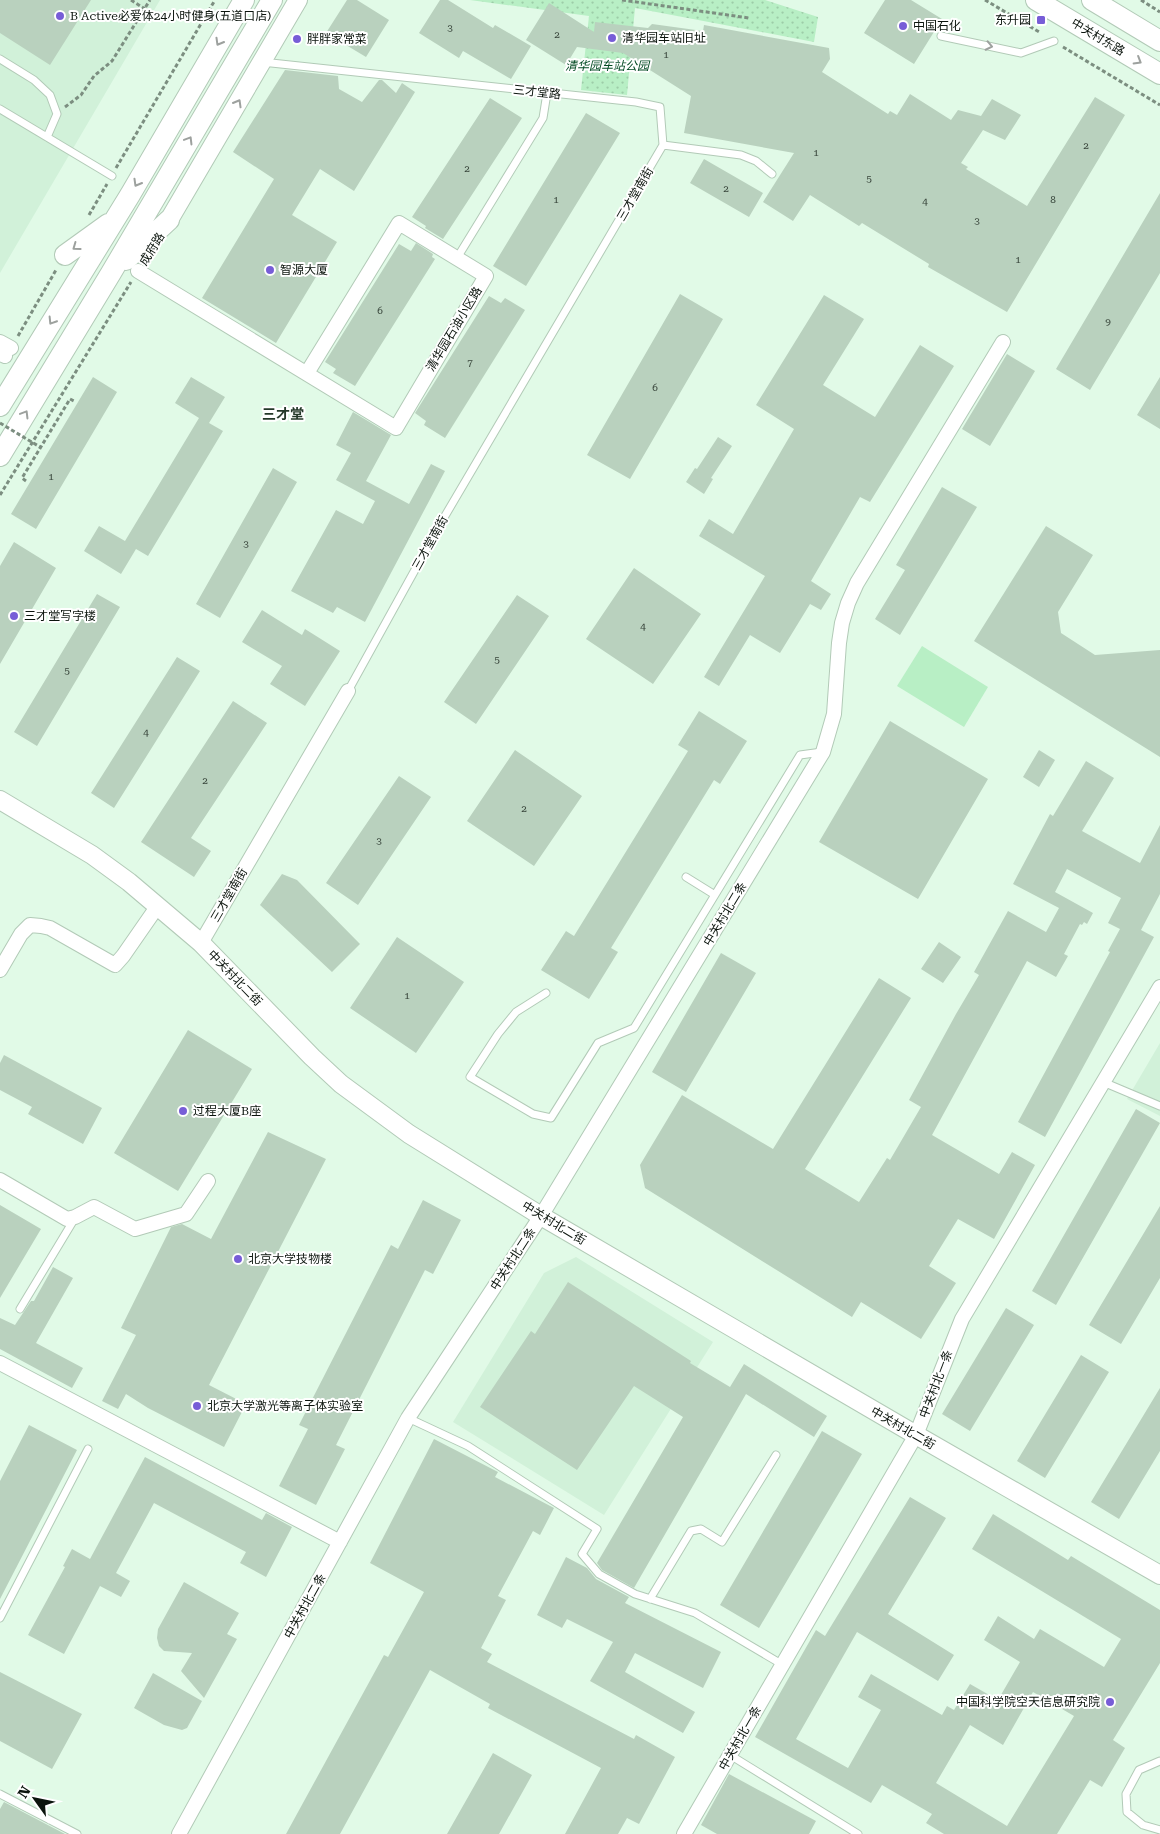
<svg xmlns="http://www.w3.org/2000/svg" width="1160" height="1834" font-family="'Roboto Serif','Noto Sans SC',serif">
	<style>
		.built { fill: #d1f1d9 }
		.grass { fill: url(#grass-dots) }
		.pitch { fill: #b8efc5 }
		.building { fill: #b9d1be; fill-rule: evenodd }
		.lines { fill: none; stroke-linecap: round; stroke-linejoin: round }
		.service-casing { stroke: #b2cab7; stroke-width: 9 }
		.minor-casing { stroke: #b2cab7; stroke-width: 16 }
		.tertiary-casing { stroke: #b2cab7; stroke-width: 20 }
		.secondary-casing { stroke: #b2cab7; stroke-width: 22 }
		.path { stroke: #7c8e80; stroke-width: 3; stroke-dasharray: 4 2.5; stroke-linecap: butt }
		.service { stroke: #fff; stroke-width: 7 }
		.minor { stroke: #fff; stroke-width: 14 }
		.tertiary { stroke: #fff; stroke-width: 18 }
		.secondary { stroke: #fff; stroke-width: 20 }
		.path-bridge { stroke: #7c8e80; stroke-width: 3; stroke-dasharray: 4 2.5; stroke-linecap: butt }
		.oneway { stroke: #9da19e }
		.poi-dot { fill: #775dd7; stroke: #fff; stroke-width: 2 }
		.labels { text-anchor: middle; stroke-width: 4; stroke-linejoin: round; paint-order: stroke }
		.number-label { font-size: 10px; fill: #364339 }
		.poi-label { font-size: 12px; fill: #0b140d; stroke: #fff; text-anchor: start }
		.street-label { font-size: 12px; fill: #0b140d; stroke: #fff }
		.park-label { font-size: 12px; font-style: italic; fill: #044b24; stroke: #fff }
		.neighbourhood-label { font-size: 14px; font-weight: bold; fill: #243829; stroke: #fff }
	</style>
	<defs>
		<pattern id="grass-dots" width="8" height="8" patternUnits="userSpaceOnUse" patternTransform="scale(1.25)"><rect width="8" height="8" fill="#b8efc5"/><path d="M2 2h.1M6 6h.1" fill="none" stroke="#9dcca8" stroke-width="1.8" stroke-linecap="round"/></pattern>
	</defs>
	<rect width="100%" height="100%" fill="#e1fae7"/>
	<path class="built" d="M0,0H160L0,273Z
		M1160,1043V1116L1127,1099Z
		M576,1257L713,1342L604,1515L453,1422L544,1273Z"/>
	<path class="grass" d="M470,0H765L818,17L814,42L635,8L627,95L581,90L589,16Z"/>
	<path class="pitch" d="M922,646L988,687L964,727L897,686Z"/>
	<path class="building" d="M0,0H91L50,65L0,33Z
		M347,0H357L389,20L366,57L326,33Z
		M440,0H448L493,28L495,25L531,46L511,79L463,51L459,58L419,33Z
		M885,0H911L942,19L914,64L864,33Z
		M549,3L594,32L595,22L648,28L652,24L703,31L704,25L829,48L830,59L822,72L888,114L890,111L897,115L910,94L951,120L958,110L981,116L992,99L1021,115L1005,140L983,130L961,163L968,167L966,169L1027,206L1095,97L1125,115L1007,312L928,267L929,264L862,223L859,226L810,195L793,221L763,202L794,153L684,133L691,96L623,53L577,47L566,65L526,40Z
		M285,70L338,76L339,89L362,102L379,80H382L396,93L402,83L415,92L354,191L320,169L292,215L337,242L276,343L202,298L274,179L233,152Z
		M490,98L522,118L443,239L425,228L426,226L412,217Z
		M586,113L620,133L526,286L493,266Z
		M704,159L763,193L749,217L690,183Z
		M1160,193V273L1090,390L1056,369Z
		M416,243L433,254L432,257L435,259L355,386L333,373L336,369L325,362L399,244L411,251Z
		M680,294L723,319L630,479L587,455Z
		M824,295L864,319L823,385L875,417L920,345L954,366L870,502L860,497L811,581L831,594L821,610L810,604L780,653L750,635L719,686L704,677L765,576L699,536L709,519L733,534L794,429L756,405Z
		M489,296L501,303L505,298L525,310L445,438L424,425L426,421L415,413Z
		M1007,354L1035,371L990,446L962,429Z
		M93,377L117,392L36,529L11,514Z
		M191,377L225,397L209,423L223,431L148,556L136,549L121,574L84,551L99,526L125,541L199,418L175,403Z
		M1160,377V429L1137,415Z
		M353,412L391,435L366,481L409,504L431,464L445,471L365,622L337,607L333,613L291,591L336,510L363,524L375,501L336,480L351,453L336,445Z
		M718,437L732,446L711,478L713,479L704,494L686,482L695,468L697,469Z
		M273,468L297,482L220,618L196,604Z
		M942,487L977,507L900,635L875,619L905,570L896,565Z
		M1046,526L1093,555L1058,612L1061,633L1095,655L1160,650V757L974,641Z
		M14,542L56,568L0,664V566Z
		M634,568L701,614L653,684L586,639Z
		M97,594L120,607L37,746L14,732Z
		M517,595L549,616L476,724L444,702Z
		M262,610L302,635L305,629L340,651L305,706L270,684L282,666L242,642Z
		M177,657L200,671L114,808L91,793Z
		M233,701L267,723L191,838L211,851L194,877L141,842Z
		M699,711L747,741L720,784L714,780L611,948L618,952L589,999L541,970L566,931L574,936L688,751L678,745Z
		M890,721L988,779L918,899L819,842Z
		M515,750L582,796L534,866L467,821Z
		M1039,750L1055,760L1039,787L1023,777Z
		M1086,761L1114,778L1082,831L1140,863L1160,825V894L1141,930L1154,937L1045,1137L1018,1122L1110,952L1108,951L1120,929L1108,923L1121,898L1067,869L1055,892L1093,913L1087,924L1084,922L1082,925L1080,924L1064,954L1068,956L1056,977L1027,961L932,1135L999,1174L1012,1152L1035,1165L994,1239L958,1219L929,1266L956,1283L921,1339L861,1302L852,1317L645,1188L640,1165L682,1095L773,1149L879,978L911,998L805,1169L859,1202L887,1158L890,1160L921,1107L909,1100L956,1014L979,975L974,972L1008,911L1046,932L1059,908L1013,884L1050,814L1053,816Z
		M399,776L431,797L358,905L326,883Z
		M282,874L297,880L360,944L332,972L260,905Z
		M397,937L464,982L416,1053L350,1008Z
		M939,942L961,957L943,983L921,969Z
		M721,953L756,973L686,1092L652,1072Z
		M188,1030L252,1069L178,1191L114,1153Z
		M4,1055L102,1108L83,1144L28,1114L32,1107L0,1090V1063Z
		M1136,1109L1160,1123L1056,1305L1032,1291Z
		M268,1132L326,1159L209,1385L246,1404L224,1447L148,1408L126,1394L118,1409L102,1401L136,1335L121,1328L171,1227L182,1224L211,1239Z
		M423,1200L461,1220L433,1274L425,1270L336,1445L345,1449L316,1505L279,1486L308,1429L299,1425L391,1245L398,1249Z
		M0,1205L41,1229L0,1298Z
		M1160,1206V1278L1121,1344L1089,1325Z
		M53,1267L73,1278L36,1343L83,1368L72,1388L0,1349V1318L15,1325L31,1301H34Z
		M568,1282L691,1361L690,1363L730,1387L744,1364L827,1416L814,1437L746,1394L634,1588L602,1570L597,1563L683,1417L634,1386L577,1470L480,1407L531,1331L535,1334Z
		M1006,1308L1034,1325L970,1431L942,1414Z
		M1081,1355L1109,1372L1045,1478L1017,1461Z
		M1160,1388V1451L1119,1519L1091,1502Z
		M29,1425L77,1450L0,1599V1481Z
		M822,1431L862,1454L759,1628L720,1605Z
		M434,1439L498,1472L495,1477L554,1508L540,1535L533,1531L498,1596L506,1600L481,1648L492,1654L487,1662L634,1739L636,1735L675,1757L639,1824L627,1818L618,1834H565L601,1768L488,1708L490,1704L430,1670L340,1834H286L384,1655L388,1657L424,1592L370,1563Z
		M145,1457L262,1520L266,1513L292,1527L266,1577L240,1563L246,1552L154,1503L116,1573L130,1581L121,1597L100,1586L64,1654L28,1635L65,1567L63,1566L72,1549L90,1559Z
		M910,1497L946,1518L888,1614L954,1655L938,1681L857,1632L796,1739L848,1768L881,1710L858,1697L871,1674L942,1715L947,1706L954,1710L970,1684L998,1700L1020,1662L984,1640L998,1616L1034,1639L1040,1629L1104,1667L1121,1639L972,1549L993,1514L1068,1560L1071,1556L1160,1610V1663L1113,1740L1125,1748L1102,1787L1090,1780L1057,1834H944L926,1823L932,1814L882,1785L871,1803L755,1737L816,1630L825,1636ZM1033,1692L1074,1716L1007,1826L936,1783L970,1725L1003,1745Z
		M566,1557L587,1568L596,1579L629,1597L625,1603L721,1652L703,1688L635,1653L625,1672L695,1712L683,1733L590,1681L613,1642L567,1619L562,1628L537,1615Z
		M184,1582L239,1613L227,1634L237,1639L204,1698L181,1671L192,1653L164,1651L159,1646L157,1638L158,1629Z
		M0,1672L82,1714L52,1769L0,1741Z
		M153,1673L202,1701L187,1728L182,1730L164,1725L134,1708Z
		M493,1753L532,1775L499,1834H447Z
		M729,1774L816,1821L809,1834H717L701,1825Z
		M4,1802L65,1834H0V1809Z"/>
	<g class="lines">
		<g class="service-casing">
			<path id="service" d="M941,36L1021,53L1054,41
				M0,59L34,80L50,95L57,114L47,137
				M262,62L636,102L660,107L663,145L741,155L756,161L772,174
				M0,109L112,176
				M457,258L543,118L547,93
				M348,691L442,521L663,145
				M686,877L715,895
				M546,993L516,1012L498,1034L470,1077L533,1114L551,1118L598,1043L634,1028L800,755L822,752
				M1103,1082L1160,1106
				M20,1309L75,1218
				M408,1418L468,1446L597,1529L582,1554L599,1574L635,1594L695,1613L783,1665
				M650,1599L691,1531L701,1529L722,1542L776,1455
				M0,1618L88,1449
				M730,1755L858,1834
				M1160,1761L1139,1770L1126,1794L1127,1812L1143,1825L1160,1830
				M0,1794L77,1834"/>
		</g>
		<g class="minor-casing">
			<path id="minor" d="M138,271L396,428L486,276L399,223L307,373
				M0,342L11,348
				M0,354L5,356
				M201,943L348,691
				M0,970L21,934L30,925L41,926L50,928L115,965L123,956L157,907
				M0,1180L67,1219L75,1217L94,1207L135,1229L186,1214L208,1181
				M0,1363L340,1542
				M179,1834L408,1418L541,1216L823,752L834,714L839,643L842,623L848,603L857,583L1003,342
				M684,1834L916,1435L962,1319L1160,987"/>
		</g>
		<g class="tertiary-casing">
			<path id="tertiary" d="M169,220L298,0
				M0,800L92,855L129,882L201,943L312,1057L341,1084L409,1134L541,1216L916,1435L1160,1575"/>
		</g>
		<g class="secondary-casing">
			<path id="secondary" d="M1036,0L1160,74
				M1092,0L1160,41
				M65,255L108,224
				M126,260L169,220
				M0,406L130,195L244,0
				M0,456L111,273L272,0"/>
		</g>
		<path class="path" d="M131,0L145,9
			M622,0L749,18
			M985,0L1041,33
			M1141,0L1160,12
			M1063,47L1160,105
			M65,107L81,95L94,76L112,61L150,0
			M116,168L215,0
			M89,215L107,184
			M18,336L56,270
			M26,481L22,478L70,399L74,401
			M0,495L131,282"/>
		<use href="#service" class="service"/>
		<use href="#minor" class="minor"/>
		<use href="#tertiary" class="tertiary"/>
		<use href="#secondary" class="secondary"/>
		<path class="path-bridge" d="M0,423L40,447"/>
	</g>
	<defs><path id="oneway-chevron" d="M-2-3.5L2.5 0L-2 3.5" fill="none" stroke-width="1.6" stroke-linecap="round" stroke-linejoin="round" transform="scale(1.25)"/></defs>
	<g class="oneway">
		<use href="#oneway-chevron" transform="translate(219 42) rotate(120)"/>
		<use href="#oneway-chevron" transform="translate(989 46) rotate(12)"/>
		<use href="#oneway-chevron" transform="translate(1138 61) rotate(31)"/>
		<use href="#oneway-chevron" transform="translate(238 103) rotate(-60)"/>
		<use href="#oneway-chevron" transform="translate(189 140) rotate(-59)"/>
		<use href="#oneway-chevron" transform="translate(137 183) rotate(120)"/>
		<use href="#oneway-chevron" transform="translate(76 247) rotate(144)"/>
		<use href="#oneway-chevron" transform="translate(52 321) rotate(122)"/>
		<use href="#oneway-chevron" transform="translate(25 414) rotate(-59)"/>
	</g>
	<g class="poi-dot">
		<circle cx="60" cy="16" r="5"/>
		<rect x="1036" y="15" width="10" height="10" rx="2.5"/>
		<circle cx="903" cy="26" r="5"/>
		<circle cx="612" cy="38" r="5"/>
		<circle cx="297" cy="39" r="5"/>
		<circle cx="270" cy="270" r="5"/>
		<circle cx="14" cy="616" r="5"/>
		<circle cx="183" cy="1111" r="5"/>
		<circle cx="238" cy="1259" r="5"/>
		<circle cx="197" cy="1406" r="5"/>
		<circle cx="1110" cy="1702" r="5"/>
	</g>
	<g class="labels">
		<g class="number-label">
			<text x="450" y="31">3</text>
			<text x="557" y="38">2</text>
			<text x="666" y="58">1</text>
			<text x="1086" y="149">2</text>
			<text x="816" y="156">1</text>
			<text x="467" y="172">2</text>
			<text x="869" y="182">5</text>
			<text x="726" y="192">2</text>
			<text x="556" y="203">1</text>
			<text x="1053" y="203">8</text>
			<text x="925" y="205">4</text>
			<text x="977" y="224">3</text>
			<text x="1018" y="263">1</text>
			<text x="380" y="314">6</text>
			<text x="1108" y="325">9</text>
			<text x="470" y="366">7</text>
			<text x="655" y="391">6</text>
			<text x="51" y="480">1</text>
			<text x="246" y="547">3</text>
			<text x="643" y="630">4</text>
			<text x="497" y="663">5</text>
			<text x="67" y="674">5</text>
			<text x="146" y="736">4</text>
			<text x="205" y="784">2</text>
			<text x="524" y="812">2</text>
			<text x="379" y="844">3</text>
			<text x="407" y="999">1</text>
		</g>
		<g class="poi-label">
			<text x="70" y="20">B Active必爱体24小时健身(五道口店)</text>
			<text x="1031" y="24" text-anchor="end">东升园</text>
			<text x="913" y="30">中国石化</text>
			<text x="622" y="42">清华园车站旧址</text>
			<text x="307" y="43">胖胖家常菜</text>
			<text x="280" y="274">智源大厦</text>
			<text x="24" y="620">三才堂写字楼</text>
			<text x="193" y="1115">过程大厦B座</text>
			<text x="248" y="1263">北京大学技物楼</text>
			<text x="207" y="1410">北京大学激光等离子体实验室</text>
			<text x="1100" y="1706" text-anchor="end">中国科学院空天信息研究院</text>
		</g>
		<g class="street-label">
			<text transform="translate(1098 37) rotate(31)" y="4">中关村东路</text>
			<text transform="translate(537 92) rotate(6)" y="4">三才堂路</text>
			<text transform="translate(635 194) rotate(-60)" y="4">三才堂南街</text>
			<text transform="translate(152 249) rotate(-58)" y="4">成府路</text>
			<text transform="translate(454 329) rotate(-59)" y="4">清华园石油小区路</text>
			<text transform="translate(430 543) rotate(-61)" y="4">三才堂南街</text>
			<text transform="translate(229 895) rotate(-60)" y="4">三才堂南街</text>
			<text transform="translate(725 914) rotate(-59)" y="4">中关村北二条</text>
			<text transform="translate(235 978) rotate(46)" y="4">中关村北二街</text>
			<text transform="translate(554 1223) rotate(31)" y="4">中关村北二街</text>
			<text transform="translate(513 1259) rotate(-57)" y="4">中关村北二条</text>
			<text transform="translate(936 1384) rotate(-69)" y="4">中关村北一条</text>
			<text transform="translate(903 1428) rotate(30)" y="4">中关村北二街</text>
			<text transform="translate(305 1606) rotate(-61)" y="4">中关村北二条</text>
			<text transform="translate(740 1738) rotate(-60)" y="4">中关村北一条</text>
		</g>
		<g class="park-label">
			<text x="607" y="70">清华园车站公园</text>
		</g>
		<g class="neighbourhood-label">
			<text x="283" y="419">三才堂</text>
		</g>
	</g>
	<g transform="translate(35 1799) rotate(303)" stroke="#ffffff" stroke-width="4" paint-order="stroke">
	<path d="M0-4L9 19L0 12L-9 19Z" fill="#0b140d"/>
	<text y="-8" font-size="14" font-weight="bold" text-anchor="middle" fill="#0b140d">N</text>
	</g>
</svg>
